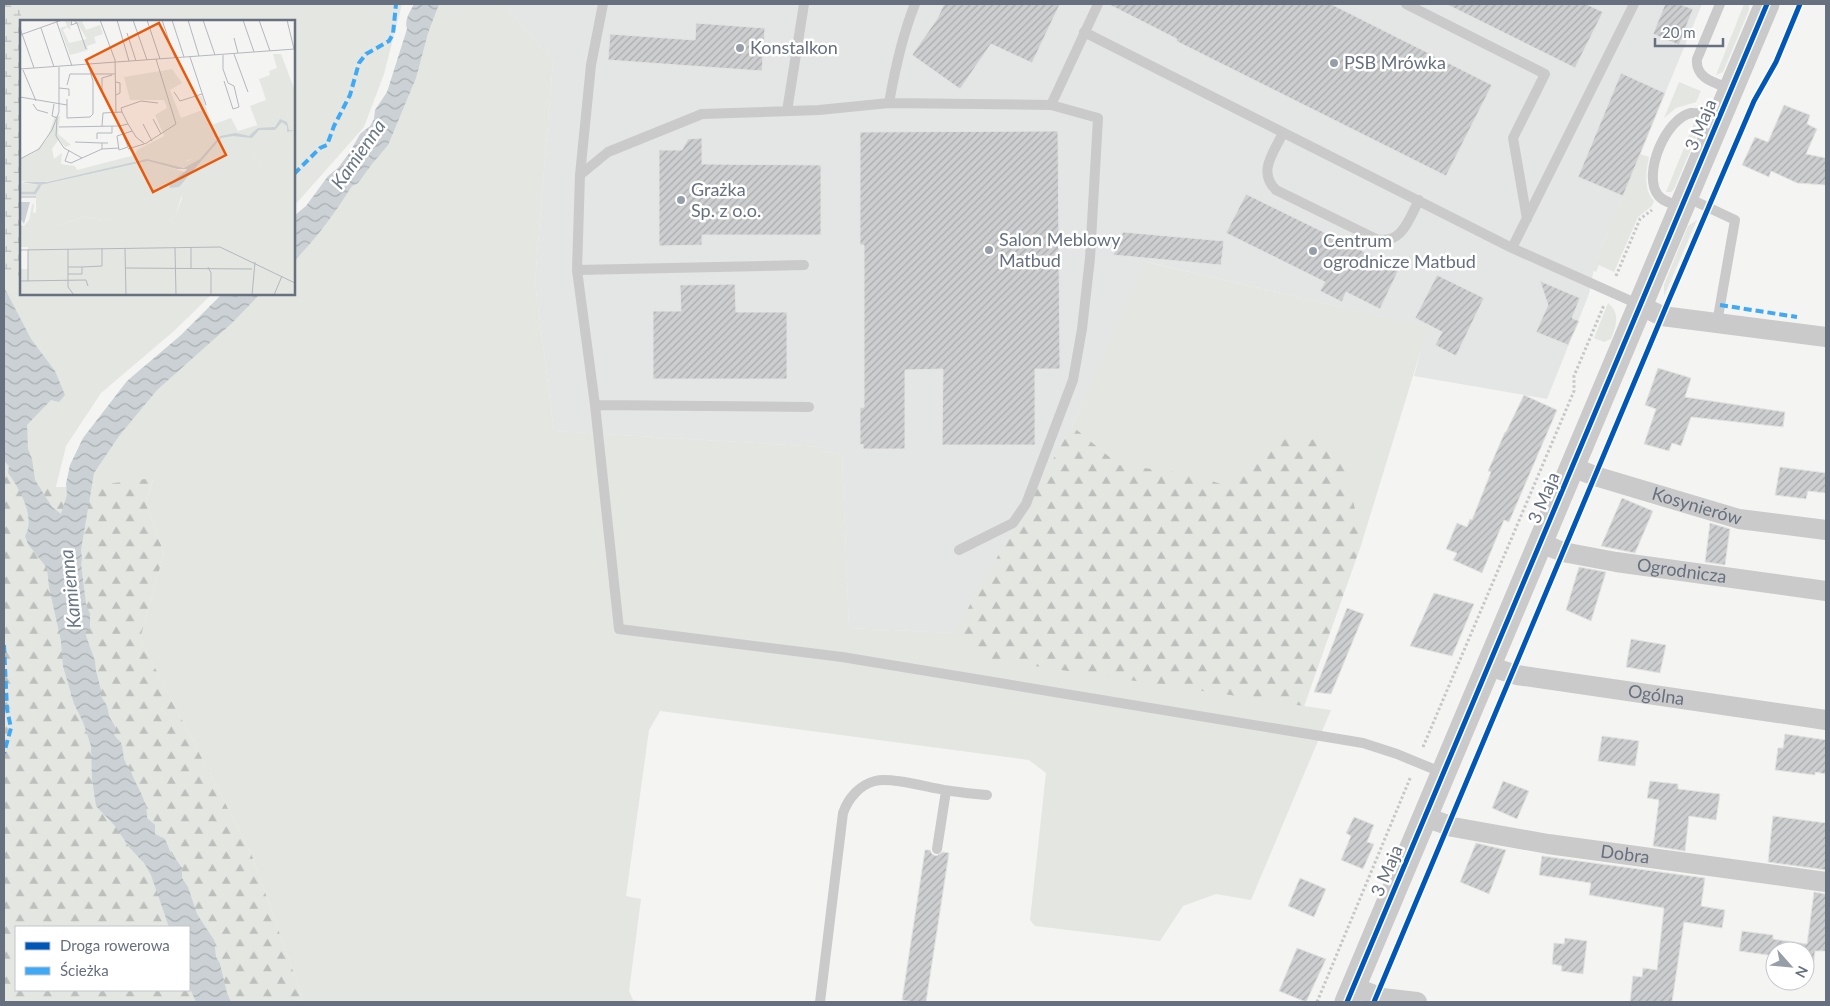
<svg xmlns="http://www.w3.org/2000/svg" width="1830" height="1006" font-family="Lato,sans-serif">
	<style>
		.built { fill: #e4e5e5 }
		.grass { fill: #e3e6e1 }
		.forest { fill: url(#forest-firs); fill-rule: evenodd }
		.wetland { fill: url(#wetland-marsh) }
		.water { fill: url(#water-waves) }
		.building { fill: url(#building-hatch); stroke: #e3e3e2 }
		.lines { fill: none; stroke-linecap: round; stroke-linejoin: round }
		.path { stroke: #c7c7c8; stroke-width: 3; stroke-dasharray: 2.5 2.5; stroke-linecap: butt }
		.service { stroke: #cacacb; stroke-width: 10 }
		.minor { stroke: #cacacb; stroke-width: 20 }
		.tertiary { stroke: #cacacb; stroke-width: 25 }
		.quiet { stroke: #3fa9f5; stroke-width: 4; stroke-dasharray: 8 4; stroke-linecap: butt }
		.cycleway-casing { stroke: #fff; stroke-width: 8 }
		.cycleway { stroke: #0057b8; stroke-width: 5 }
		.poi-dot { fill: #989ea8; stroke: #fff; stroke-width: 2 }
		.labels { text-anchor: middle; stroke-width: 5; stroke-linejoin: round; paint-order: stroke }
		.poi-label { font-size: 18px; fill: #67707f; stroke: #fff; text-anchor: start }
		.street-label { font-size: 18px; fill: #67707f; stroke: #fff }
		.water-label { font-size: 19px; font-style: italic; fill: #687783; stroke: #fff }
		.inset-river { fill: none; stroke: #cbd1d4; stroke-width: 2.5 }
		.inset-road { fill: none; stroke: #b4b7be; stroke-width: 1 }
		.view { fill: #e8590c; fill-opacity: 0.15; stroke: #e8590c; stroke-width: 2.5 }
		.inset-edge { fill: none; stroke: #67707f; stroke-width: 2.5 }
	</style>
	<defs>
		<pattern id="forest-firs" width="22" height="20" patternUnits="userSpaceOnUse" patternTransform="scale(1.25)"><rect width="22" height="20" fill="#e3e6e1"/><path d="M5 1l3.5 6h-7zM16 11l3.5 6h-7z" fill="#bcbfbc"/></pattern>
		<pattern id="wetland-marsh" width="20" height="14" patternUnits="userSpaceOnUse" patternTransform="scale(1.25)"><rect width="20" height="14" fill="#e3e6e1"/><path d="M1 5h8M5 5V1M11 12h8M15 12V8" fill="none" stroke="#bcbfbc"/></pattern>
		<pattern id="water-waves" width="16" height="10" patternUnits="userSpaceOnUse" patternTransform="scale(1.25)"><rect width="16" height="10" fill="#cbd1d4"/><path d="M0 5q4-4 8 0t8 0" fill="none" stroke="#a9aeb1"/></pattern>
		<pattern id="building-hatch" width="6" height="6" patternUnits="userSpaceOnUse" patternTransform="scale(1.25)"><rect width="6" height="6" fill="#cdcecf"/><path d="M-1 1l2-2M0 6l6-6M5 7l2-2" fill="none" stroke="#aaacad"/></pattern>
	</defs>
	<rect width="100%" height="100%" fill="#f4f4f3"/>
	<path class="built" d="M511,4H1702L1595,263L1589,294L1547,399L1414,376L1427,327L1147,262L1072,426L954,633L849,628L842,455L821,451V447L554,431L535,282L553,61L509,10Z"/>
	<path class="grass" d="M4,4H402L384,74L364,127L294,206V21H21V294H212L174,331L101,393L66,446L56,487H19L4,470Z
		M428,4H511L509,10L553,61L535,282L554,431L821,447V451L842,455L849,628L954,633L1072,426L1146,262L1428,327L1362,542L1304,706L1331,710L1251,900L1216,894L1183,906L1160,941L1035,926L1030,920L1046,773L1029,760L660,711L649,730L626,896L641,899L629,991L633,1000L648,1002H304L251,853L140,639L164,553L146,504L153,479L83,487L101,443L247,294H294V243L384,134Z
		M1744,4H1749V10L1723,72L1716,75Z
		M1679,82L1701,91L1696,102L1676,108L1664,118Z
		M1695,121L1699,126V130L1674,189L1671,192H1666Z
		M1640,154L1649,157C1646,172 1643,189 1654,201L1652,206L1638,217L1614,272L1599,265L1596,272L1592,270Z
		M1697,220L1664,296V285L1688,226Z
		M1608,303C1621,314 1616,326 1611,339L1604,342L1594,338Z"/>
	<path class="forest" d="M1072,426L1119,465L1192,474L1235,489L1252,453L1288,438L1320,440L1346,468L1362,542L1304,706L988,659L954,633Z
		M4,470L19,487H83L153,478L146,504L164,553L140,639L251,853L304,1002H4ZM16,927H189V990H16Z"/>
	<path class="wetland" d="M4,4H21V275L4,277V225L8,220L4,214Z"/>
	<path class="water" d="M414,4H439L428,33L416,78L388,145L372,164L358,183L352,186C335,213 316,239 294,261V216L306,206L328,176L338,168L350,152L360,134L370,126L374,119L375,110L387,92L407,29C404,20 410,12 414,4Z
		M4,287L31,339L55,371L65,395L59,402L51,400L27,425L28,449L32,459L35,480L52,507L61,514L67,495L66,484L70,465L83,438L127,381L181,335L222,294H260L231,324L157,390L119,436L94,473L81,550L82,559L81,564L86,604L90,614V628L85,633L95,661L96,671L101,690V696L107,706L109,716L116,728L114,734C115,738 119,739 121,743C123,748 123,754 124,759C125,763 128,766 130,769C135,785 148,800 147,818L155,825V834L165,839L170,851L182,868V878L188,887L197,914L214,940L216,957L220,964L227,993L231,1002H196L189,986V927H169L151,875L144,863L129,847L115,826L96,806L92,779L91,746L83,722L74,704L63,666L61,641L49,587L47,568L28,544L25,536C36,518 20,489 8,473L9,466L4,461Z"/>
	<path class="building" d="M944,4H1060L1032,63L991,44L960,89L912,55L937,19Z
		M1108,4H1331L1492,85L1446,176L1176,41L1177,39Z
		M1446,4H1586L1603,12L1575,68Z
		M1665,4H1679L1693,9L1679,45L1653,34Z
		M696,23L765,28L762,71L608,60L610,34L695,40Z
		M1621,73L1665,93L1623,196L1578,177Z
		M1784,105L1810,115L1807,124L1817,129L1806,154L1826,158V185L1797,183L1771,171L1769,177L1742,165L1755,137L1768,142Z
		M1058,131L1060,369H1035V445H942L943,369L905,370V449H863V444L860,445V408L864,407V245H860V132Z
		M702,138V164L821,165V235H702V245L659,246V150H682L688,139Z
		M1246,194L1399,269L1380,309L1346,292L1342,302L1320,291L1325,282L1226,233Z
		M1123,232L1224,241L1221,265L1113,255Z
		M1437,275L1484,298L1456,356L1435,345L1442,332L1415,318Z
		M1540,281L1580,298L1572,318L1579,321L1568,345L1536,332L1548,305Z
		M735,284L736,312H787V379H653V311H681L680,285Z
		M1658,368L1691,378L1685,397L1785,412L1783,427L1691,417L1681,446L1672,443L1669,451L1644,444L1656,409L1645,405Z
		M1524,395L1557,410L1509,522L1504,520L1482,573L1453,560L1457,553L1446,549L1457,523L1467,527L1470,519L1472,520L1491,472L1488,471L1505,432H1506Z
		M1780,467L1826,473V493L1808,491L1806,499L1775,495Z
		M1622,498L1653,511L1635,553L1601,546Z
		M1710,523L1730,529L1725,565L1705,562Z
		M1579,567L1606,572L1591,621L1566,610Z
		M1434,593L1474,604L1452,656L1410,646Z
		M1347,608L1364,614L1331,694L1314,692Z
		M1631,639L1666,645L1660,673L1626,667Z
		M1785,734L1826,740V774L1815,772V775L1775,770L1778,748H1783Z
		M1602,736L1639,741L1635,766L1598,761Z
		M1503,781L1529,791L1517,819L1492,808Z
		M1650,781L1678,784V789L1720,794L1716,820L1689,816L1685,851L1653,846L1659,800L1647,798Z
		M1773,816L1826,823V870L1768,862Z
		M1354,817L1374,825L1367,842L1374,844L1363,869L1341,860L1351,836L1346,833Z
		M1476,843L1506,850L1489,894L1460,882Z
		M925,850H930L932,854L936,856L943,852L949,853L926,1002H914L902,1000Z
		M1542,856L1705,878L1701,906L1725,910L1722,928L1684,922L1672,1002H1630L1633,976L1642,977L1643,968L1657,970L1664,908L1589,895L1591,883L1539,875Z
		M1300,878L1326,889L1314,917L1288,906Z
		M1814,892L1826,894V951H1815L1814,961L1805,960V951H1775V956L1739,951L1742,931L1773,935V939L1807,944Z
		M1565,938L1587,941L1583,974L1561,971L1562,966L1552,964L1554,943L1564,944Z
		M1297,948L1326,959L1306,1002L1279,991Z"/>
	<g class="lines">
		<path class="path" d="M1616,276L1640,219L1652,210
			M1423,747L1574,391V376L1604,305
			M1317,1002L1411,776"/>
		<path class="service" d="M915,4C902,36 895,69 889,103L1051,105L1098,4
			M1406,4L1545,74L1513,138L1527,219
			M1720,4L1697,59C1695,79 1716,83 1731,89
			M1084,32L1512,248L1640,305
			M889,103L819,110L702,114L608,152L580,175L577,270L595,405L619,629L842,657L1363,743L1397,754L1443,773
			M787,111L804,4
			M1283,133C1274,152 1257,172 1276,190L1376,239C1402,245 1409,219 1419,200
			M580,175L591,65L603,4
			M1686,197L1735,220L1717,323
			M1682,207C1674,204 1663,202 1658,195C1642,174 1666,118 1691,113C1700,112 1709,117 1717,120
			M1512,248L1634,4
			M577,270L804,265
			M595,405L809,407
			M959,550L1013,523L1026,504L1073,380L1082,329L1090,258L1098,118L1051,105
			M937,849L946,791
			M820,1002L843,813C848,799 859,785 875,781C891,777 926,787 944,790C958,792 973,794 987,795"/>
		<g class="minor">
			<path d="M1641,306L1662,316L1826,337"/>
			<path id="s1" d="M1572,467L1595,476L1739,519L1826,530"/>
			<path id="s2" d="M1540,543L1563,552L1616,562L1826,591"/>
			<path id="s3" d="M1488,666L1517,675L1826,720"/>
			<path id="s4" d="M1425,817L1453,827L1548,844L1826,882"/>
			<path d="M1354,987L1382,998L1417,1002"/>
		</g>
		<path class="tertiary" d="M1347,1002L1767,4"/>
		<path class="quiet" d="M294,174L320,148L327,145L334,126L350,95L359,63L366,54L389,41L393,34L396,4
			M1720,305L1797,317
			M4,645L7,709L11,728L4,753"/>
		<g class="cycleway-casing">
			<path id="cycleway" d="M1347,1002L1767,4
				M1374,1002L1668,302L1754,101L1776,62L1800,4"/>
		</g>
		<use href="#cycleway" class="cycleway"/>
	</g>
	<g class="poi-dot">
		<circle cx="740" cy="48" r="5"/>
		<circle cx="1334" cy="63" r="5"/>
		<circle cx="681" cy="200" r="5"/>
		<circle cx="989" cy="250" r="5"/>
		<circle cx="1313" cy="251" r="5"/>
	</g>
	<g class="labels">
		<g class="poi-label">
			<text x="750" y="54">Konstalkon</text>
			<text x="1344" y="69">PSB Mrówka</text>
			<text x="691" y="196">Grażka<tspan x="691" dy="21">Sp. z o.o.</tspan></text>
			<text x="999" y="246">Salon Meblowy<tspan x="999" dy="21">Matbud</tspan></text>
			<text x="1323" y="247">Centrum<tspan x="1323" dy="21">ogrodnicze Matbud</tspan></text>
		</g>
		<g class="street-label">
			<text transform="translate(1701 125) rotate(-67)" y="6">3 Maja</text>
			<text transform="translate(1544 498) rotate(-67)" y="6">3 Maja</text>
			<text dy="6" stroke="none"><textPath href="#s1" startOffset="131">Kosynierów</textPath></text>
			<text dy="6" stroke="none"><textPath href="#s2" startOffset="145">Ogrodnicza</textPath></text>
			<text dy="6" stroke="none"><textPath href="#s3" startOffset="171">Ogólna</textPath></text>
			<text dy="6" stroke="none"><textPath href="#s4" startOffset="204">Dobra</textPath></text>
			<text transform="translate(1387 871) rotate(-67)" y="6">3 Maja</text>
		</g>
		<g class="water-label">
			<text transform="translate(358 154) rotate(-55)" y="7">Kamienna</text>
			<text transform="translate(70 589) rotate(-96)" y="7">Kamienna</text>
		</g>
	</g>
	<g transform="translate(20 20)">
		<rect width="275" height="275" fill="#f4f4f3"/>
		<path d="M51,0L50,10L47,7L43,10L49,23L67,19L55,0L62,1L66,10L80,5L83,14L74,17L76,23L67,26L68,30L50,35L40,8L47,6L45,1ZM253,34H261L275,71V193L271,197L230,128L231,122L238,118V107L230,86L246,80L239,59L250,55L249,51L257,48ZM152,49L162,63L150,70L161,98L182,90L178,76H182L195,113L174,139L167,140L165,148L127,140L21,163L0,161V139L15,132L27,119L35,96H40L38,114L51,125L45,127L39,119L32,129L34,139L42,133L41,144L55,146L57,150L115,135L117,130L144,116L135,95L147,88L144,80H110L104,57ZM129,141L168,153L156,195L149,201H130L121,194L83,200L64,197L37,206L16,192V176H0V163L22,165Z" fill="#e3e6e1"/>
		<path d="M136,52L144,80L125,79L123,65L118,63V58ZM248,67L255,70L258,84L267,82L269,89L275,86V110L263,113L260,101L264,100L247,78ZM211,98L218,111L238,105V118L232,122L230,128L271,196L275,193V275H0V249H8V227H0V205L4,206L9,200L12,185L14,183L13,193L18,192L37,206L64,197L83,200L121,193L130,201H149L156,195L162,178L159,170L168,153L162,144L174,138L195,113L192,105ZM258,121L274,134L275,150L268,139L260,143L256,129L253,134L250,133L248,122Z" fill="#e3e6e1"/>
		<path d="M151,158L153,162L149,167H154L144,173V191L141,196L130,197L122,188L121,176Z" fill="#e3e6e1"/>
		<path d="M260,99L267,102L269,110H275L267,112V106L262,102L255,110H239L232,118L213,116L201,118L159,167L150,168L149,164L168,149H157L128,141L21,165L0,162H27L127,139L164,148L180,139L200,116L216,113L229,116L238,108L255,107ZM0,182H10L4,204L0,198Z" fill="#cbd1d4"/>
		<path class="inset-river" d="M0,173H15L20,165"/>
		<path class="inset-road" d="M36,0L52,46M52,0L51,5L57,3L53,0M80,0L95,40L96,93M97,0L109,41M113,0L127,40M127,0L140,39M142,0L155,38M152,0L164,37M168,0L179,36M183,0L195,35M223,0L234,32M239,0L250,31M267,0L274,29M57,3L66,29M0,8L14,48M21,8L34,47M107,13L116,41M0,15L42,0M214,18L218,33M214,34L228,72M203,35V49L208,63L214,66L219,87L213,89L204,61M170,37L186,85M0,49L275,29M3,50L16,81M96,62L100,63V73L96,75M47,65L50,54H95M39,68L49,69V76M82,70V58L92,55M154,72L160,81L182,74M0,77L47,85M47,79V98L70,97L73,94V61L68,44M13,84L17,90L28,93M34,84L32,96L37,98M102,92L101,88L121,81L138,83M37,98L36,116L44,128L62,138L82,129M133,99L141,114M108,104L116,117L125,124L156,104L136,39M123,104L132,121M39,107L99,106L108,104L102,92L83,93L82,106M103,114L108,127L99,130L97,116L112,111M77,119V113H92V106M55,122L82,123M88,123H82V129L99,128M108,129L124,124M49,130L45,141L51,143L62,138M0,139L19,129L32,110L39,92V47M0,177H16M171,227V248M105,228L106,275M155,228L156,275M48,229V267L54,275M0,230L200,227L275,263M8,230V261M62,247L82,246V228M188,247L191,253V275M106,248L232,249M48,254H62V247H48M0,261L66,260L68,266M232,275L235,242M254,275L262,256"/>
		<path class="view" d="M139,3L206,135L133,172L66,40Z"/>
		<rect width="275" height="275" class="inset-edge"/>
	</g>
	<rect width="1830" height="1006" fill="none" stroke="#67707f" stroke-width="10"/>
	<rect x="15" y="926" width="175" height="65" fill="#ffffff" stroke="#c2c6cc"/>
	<rect x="25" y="942" width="25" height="8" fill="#0057b8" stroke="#c2c6cc"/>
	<text x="60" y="951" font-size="15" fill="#67707f">Droga rowerowa</text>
	<rect x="25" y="967" width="25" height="8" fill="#3fa9f5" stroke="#c2c6cc"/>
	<text x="60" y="976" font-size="15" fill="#67707f">Ścieżka</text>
	<g transform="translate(1790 966) rotate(117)"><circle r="24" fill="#ffffff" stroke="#c2c6cc"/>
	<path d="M0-4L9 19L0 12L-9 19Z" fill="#989ea8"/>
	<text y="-8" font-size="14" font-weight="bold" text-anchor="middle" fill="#67707f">N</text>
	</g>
	<path d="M1655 38v8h68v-8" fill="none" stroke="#67707f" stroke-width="2.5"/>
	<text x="1662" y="38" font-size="15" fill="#67707f" stroke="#ffffff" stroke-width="4" paint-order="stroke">20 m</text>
</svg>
